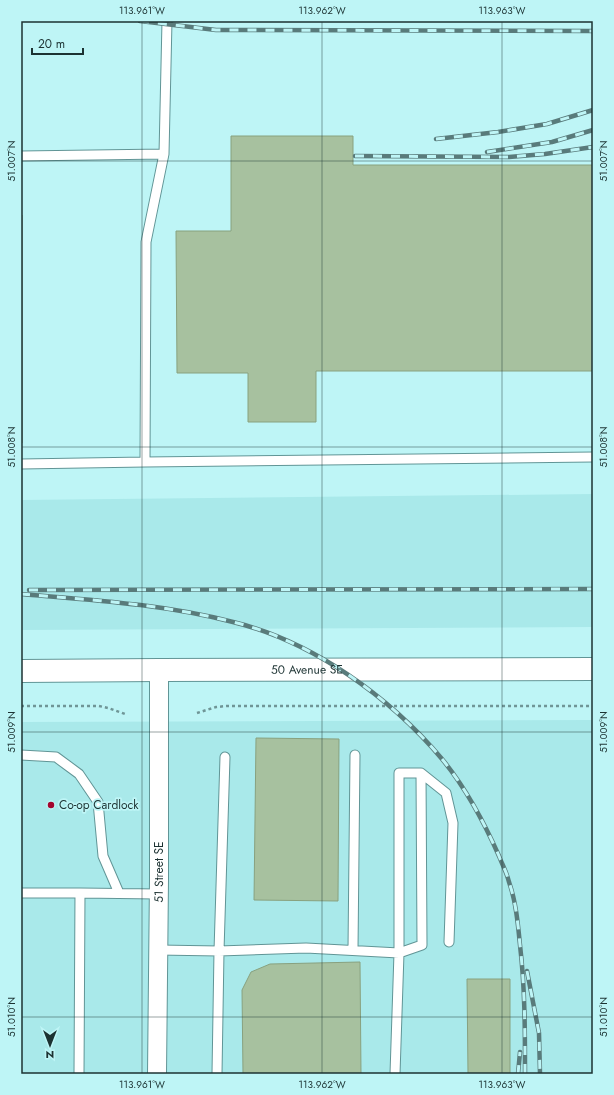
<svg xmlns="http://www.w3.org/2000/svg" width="614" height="1095" font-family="Jost,sans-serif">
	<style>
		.built { fill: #a9e9ea }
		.building { fill: #a7c19f; stroke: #88a17f }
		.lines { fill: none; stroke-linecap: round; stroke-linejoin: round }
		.lane-casing { stroke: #619596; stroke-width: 11 }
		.street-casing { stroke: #619596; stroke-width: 20 }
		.secondary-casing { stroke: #619596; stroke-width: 24 }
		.path { stroke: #6f9596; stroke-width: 2.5; stroke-dasharray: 3 3; stroke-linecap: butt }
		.lane { stroke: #fff; stroke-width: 9 }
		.street { stroke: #fff; stroke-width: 18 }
		.secondary { stroke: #fff; stroke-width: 22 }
		.rail-casing { stroke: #597b7b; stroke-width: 4.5 }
		.rail { stroke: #bef5f6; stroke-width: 3; stroke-dasharray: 9; stroke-linecap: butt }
		.ticks { fill: none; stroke: #1c3232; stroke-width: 1; stroke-opacity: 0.45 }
		.poi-dot { fill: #a3052e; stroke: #bef5f6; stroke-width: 1.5 }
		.labels { text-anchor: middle; stroke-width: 3.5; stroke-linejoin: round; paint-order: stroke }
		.street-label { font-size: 12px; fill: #1c3232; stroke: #bef5f6 }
		.poi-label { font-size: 12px; fill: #1c3232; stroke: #bef5f6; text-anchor: start }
		.neatline { fill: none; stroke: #1c3232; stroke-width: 1.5 }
		.ticks-label { font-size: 10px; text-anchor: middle; fill: #1c3232 }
	</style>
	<rect width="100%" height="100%" fill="#bef5f6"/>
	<path class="built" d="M593,494V627L21,630V500Z
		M593,720V1074H21V722Z"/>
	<path class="building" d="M231,136H353V165H593V371H316V422H248V373H177L176,231H231Z
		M21,215H22V443H21Z
		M256,738L339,739L338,901L254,900Z
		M360,962L361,1074H243L242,990L251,972L270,964Z
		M467,979H510V1074H468Z"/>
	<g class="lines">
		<g class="lane-casing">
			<path id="lane" d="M164,154L167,21
				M21,156L164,154L146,242L145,462L593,457
				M21,464L145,462
				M21,755L56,757L79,774L98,802L103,856L119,893
				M399,773H421L422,945L399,953Z
				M421,773L446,793L453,823L449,942
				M21,893H80L79,1074
				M80,893L158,894
				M158,950L219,951L306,948L399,953L395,1074
				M353,950L355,755
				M217,1074L219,951L225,757"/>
		</g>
		<g class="street-casing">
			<g id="street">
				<path id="s1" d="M157,1074L159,879V670"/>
			</g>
		</g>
		<g class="secondary-casing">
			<g id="secondary">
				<path id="s2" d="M21,671L159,670L593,669"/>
			</g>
		</g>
		<path class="path" d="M21,706H99L108,708L125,714
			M197,713L216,707L227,706H593"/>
		<use href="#lane" class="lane"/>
		<use href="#street" class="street"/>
		<use href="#secondary" class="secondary"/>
		<g class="rail-casing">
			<path id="rail" d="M140,21L216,30L593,31
				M436,139L498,132L547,124L593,110
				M487,152L552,142L593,130
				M355,156L509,157L545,154L593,147
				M29,590L593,589
				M21,594C92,600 163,604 233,622C312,641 390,697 442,759C465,787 484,822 499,856C502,864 507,873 509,882C516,902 518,924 520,945C525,988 525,1031 525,1074
				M527,971L539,1033L540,1074
				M518,1074L520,1052"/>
		</g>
		<use href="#rail" class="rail"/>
	</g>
	<path class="ticks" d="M142,21V1074M322,21V1074M502,21V1074M21,161H593M21,447H593M21,732H593M21,1017H593"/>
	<circle class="poi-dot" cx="51" cy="805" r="4"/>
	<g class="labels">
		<g class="street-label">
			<text dy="4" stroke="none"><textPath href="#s2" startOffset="286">50 Avenue SE</textPath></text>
			<text dy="4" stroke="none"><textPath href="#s1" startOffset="202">51 Street SE</textPath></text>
		</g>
		<g class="poi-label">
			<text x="59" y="809">Co-op Cardlock</text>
		</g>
	</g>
	<rect width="614" height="1095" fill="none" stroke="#bef5f6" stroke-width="44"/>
	<g transform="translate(50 1045) rotate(180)" stroke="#bef5f6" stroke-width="3" paint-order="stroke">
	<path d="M0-3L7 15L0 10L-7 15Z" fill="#1c3232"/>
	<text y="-6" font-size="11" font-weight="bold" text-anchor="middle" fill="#1c3232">N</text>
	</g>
	<path d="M32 48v6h51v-6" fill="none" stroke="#1c3232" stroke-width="2"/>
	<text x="38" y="48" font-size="12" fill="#1c3232" stroke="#bef5f6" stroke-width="3" paint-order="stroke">20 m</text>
	<rect x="22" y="22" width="570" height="1051" class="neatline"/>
	<g class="ticks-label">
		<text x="142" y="14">113.961°W</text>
		<text x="322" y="14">113.962°W</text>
		<text x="502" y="14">113.963°W</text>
		<text transform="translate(603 161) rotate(-90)" y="4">51.007°N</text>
		<text transform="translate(11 161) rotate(-90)" y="4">51.007°N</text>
		<text transform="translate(11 447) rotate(-90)" y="4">51.008°N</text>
		<text transform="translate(603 447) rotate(-90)" y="4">51.008°N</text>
		<text transform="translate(603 732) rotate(-90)" y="4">51.009°N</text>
		<text transform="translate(11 732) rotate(-90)" y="4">51.009°N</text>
		<text transform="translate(603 1017) rotate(-90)" y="4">51.010°N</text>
		<text transform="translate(11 1017) rotate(-90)" y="4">51.010°N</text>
		<text x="142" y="1088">113.961°W</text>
		<text x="322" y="1088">113.962°W</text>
		<text x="502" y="1088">113.963°W</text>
	</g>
</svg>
